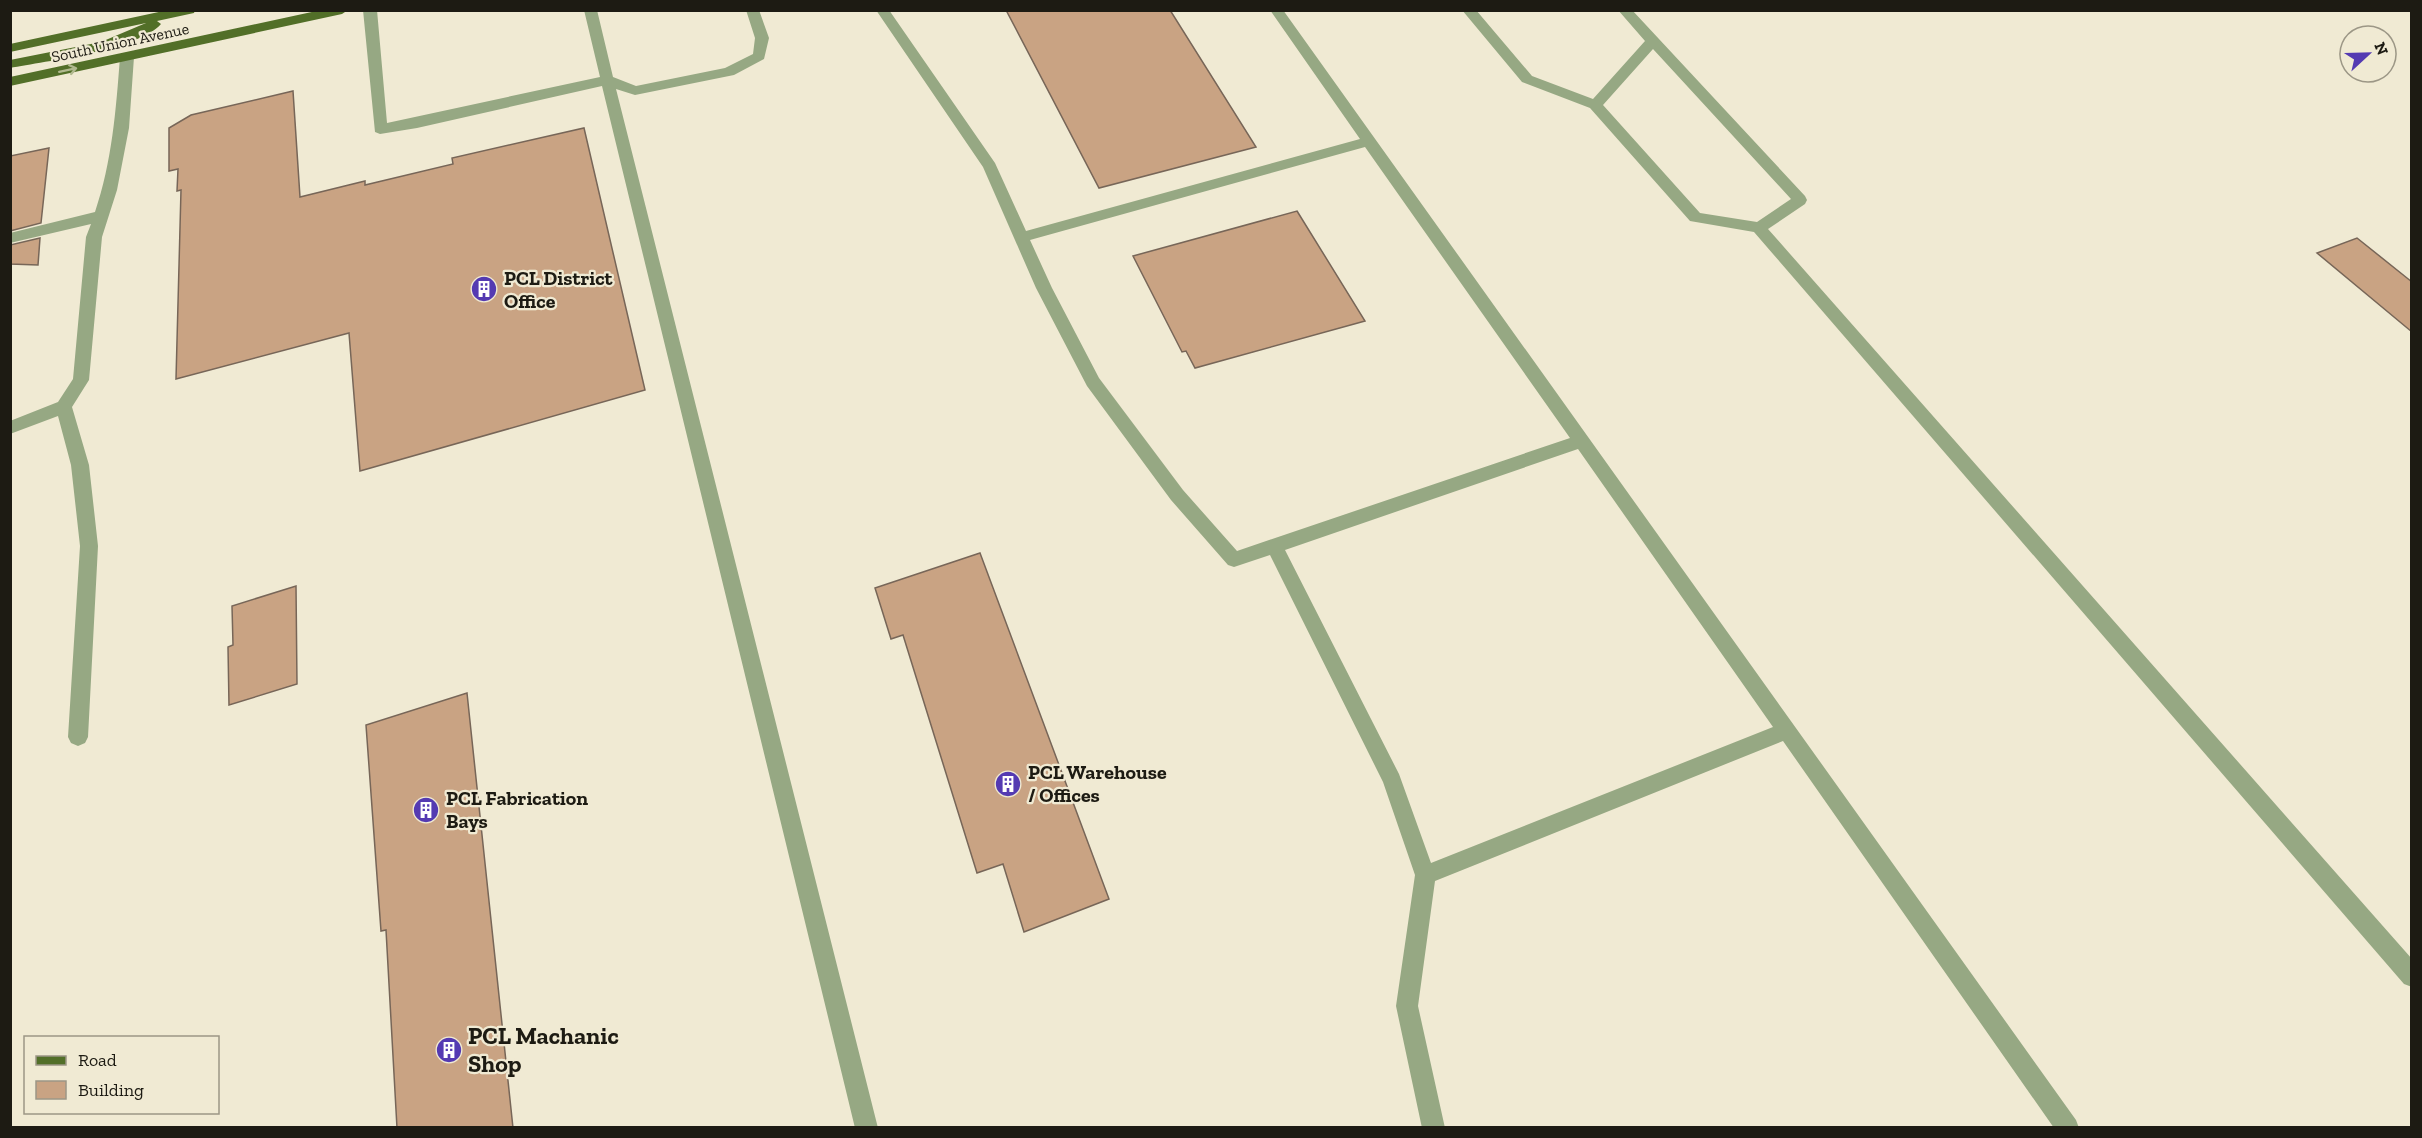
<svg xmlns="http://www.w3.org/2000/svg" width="2422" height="1138" font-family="'Zilla Slab',serif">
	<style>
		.building { fill: #c9a383; stroke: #776658; stroke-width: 1.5 }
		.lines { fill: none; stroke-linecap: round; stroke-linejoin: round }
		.service { fill: #96a883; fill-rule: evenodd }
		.primary { fill: #526f28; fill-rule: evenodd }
		.oneway { stroke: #b1b98f }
		.labels { text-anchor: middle; stroke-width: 4.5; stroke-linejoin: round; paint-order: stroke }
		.far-street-label { font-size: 16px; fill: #1d1b13; stroke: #f0ead3 }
		.poi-label { font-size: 20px; font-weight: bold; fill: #1d1b13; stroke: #f0ead3; text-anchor: start }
		.near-poi-label { font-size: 24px; font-weight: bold; fill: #1d1b13; stroke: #f0ead3; text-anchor: start }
	</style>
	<rect width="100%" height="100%" fill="#f0ead3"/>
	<path class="building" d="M1006,10H1170L1256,147L1099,188Z
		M293,91L300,197L365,181V185L453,164L452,158L584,128L645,390L360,471L349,333L176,379L181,190L177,191L178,169L169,171V128L191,115Z
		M49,148L41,223L10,231V156Z
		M1297,211L1365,321L1195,368L1186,351L1182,352L1133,256Z
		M40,238L38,265L10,264V245Z
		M2357,238L2412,282V332L2317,253Z
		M980,553L1109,899L1024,932L1003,864L977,873L903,635L891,639L875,588Z
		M296,586L297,684L229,705L228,647L233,645L232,606Z
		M467,693L513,1128H397L386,930L381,931L366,725Z"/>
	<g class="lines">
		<path class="service" d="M363,10H377L387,123L600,77L584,10H597L613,77L636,86L725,68L753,54L755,38L746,10H759L769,38L764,59L734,75L635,95L616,89L878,1128H855L602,86L417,128L380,134L375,132Z
			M876,10H889L995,163L1026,231L1360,139L1270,10H1283L2076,1120L2079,1128H2054L1783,741L1435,881L1418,1006L1445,1128H1422L1396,1006L1415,875L1383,782L1270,555L1234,567L1228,565L1171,500L1087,386L1036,288L983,167ZM1365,147L1570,438L1237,551L1183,490L1099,378L1052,288L1030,240ZM1578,449L1773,727L1431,863L1399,774L1285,550Z
			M1462,10H1476L1532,76L1593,99L1645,41L1618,10H1632L1805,196L1807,200L1805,204L1768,229L2412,959V987L2404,984L1754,232L1690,221L1590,108L1522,82ZM1653,49L1791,199L1757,222L1700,213L1603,105Z
			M127,53L134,57L129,128L117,190L102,237L89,380L72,407L89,465L98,546L88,737L85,743L78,746L71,743L68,737L80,546L71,465L58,416L10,434V421L58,402L73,379L86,237L91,224L10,243V233L95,212C112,162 116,110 120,57Z"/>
		<path class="primary" d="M168,10H195L194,13L157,21L161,24C138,50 46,61 10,68V60L101,42L146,23L10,52V44Z
			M321,10H348L342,14L10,86V77Z"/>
	</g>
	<defs><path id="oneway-shaft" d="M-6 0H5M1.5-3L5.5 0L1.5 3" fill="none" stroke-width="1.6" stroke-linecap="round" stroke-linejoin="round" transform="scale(1.5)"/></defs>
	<use class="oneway" href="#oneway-shaft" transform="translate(68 70) rotate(-12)"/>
	<defs>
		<g id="building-disc" transform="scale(1.35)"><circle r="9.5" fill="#543ab2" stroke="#f0ead3"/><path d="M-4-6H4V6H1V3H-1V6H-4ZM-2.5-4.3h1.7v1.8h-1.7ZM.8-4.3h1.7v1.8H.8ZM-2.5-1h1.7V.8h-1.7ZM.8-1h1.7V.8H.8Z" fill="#fff"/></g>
	</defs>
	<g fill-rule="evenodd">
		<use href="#building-disc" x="484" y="289"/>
		<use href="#building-disc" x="1008" y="784"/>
		<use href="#building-disc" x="426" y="810"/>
		<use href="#building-disc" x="449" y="1050"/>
	</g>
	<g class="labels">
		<g class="far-street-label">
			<text transform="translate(120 42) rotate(-12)" y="6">South Union Avenue</text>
		</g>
		<g class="poi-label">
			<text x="504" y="285">PCL District<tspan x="504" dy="23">Office</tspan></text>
			<text x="1028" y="779">PCL Warehouse<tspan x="1028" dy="23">/ Offices</tspan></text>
			<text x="446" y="805">PCL Fabrication<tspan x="446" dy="23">Bays</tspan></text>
		</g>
		<g class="near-poi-label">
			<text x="468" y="1044">PCL Machanic<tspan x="468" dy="28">Shop</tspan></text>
		</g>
	</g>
	<rect width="2422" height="1138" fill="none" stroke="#1d1b13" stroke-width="24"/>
	<rect x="24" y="1036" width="195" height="78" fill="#f0ead3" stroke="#9c9786" stroke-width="1.5"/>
	<rect x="36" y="1056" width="30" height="9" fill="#526f28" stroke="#9c9786" stroke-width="1.5"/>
	<text x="78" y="1066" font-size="18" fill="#1d1b13">Road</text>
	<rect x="36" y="1081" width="30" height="18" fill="#c9a383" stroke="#9c9786" stroke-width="1.5"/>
	<text x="78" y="1096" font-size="18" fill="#1d1b13">Building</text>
	<g transform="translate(2368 54) rotate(68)"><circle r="28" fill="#f0ead3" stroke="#9c9786" stroke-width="1.5"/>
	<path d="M0-4.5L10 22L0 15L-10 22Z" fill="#543ab2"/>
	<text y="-9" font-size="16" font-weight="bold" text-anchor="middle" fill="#1d1b13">N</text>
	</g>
</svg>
